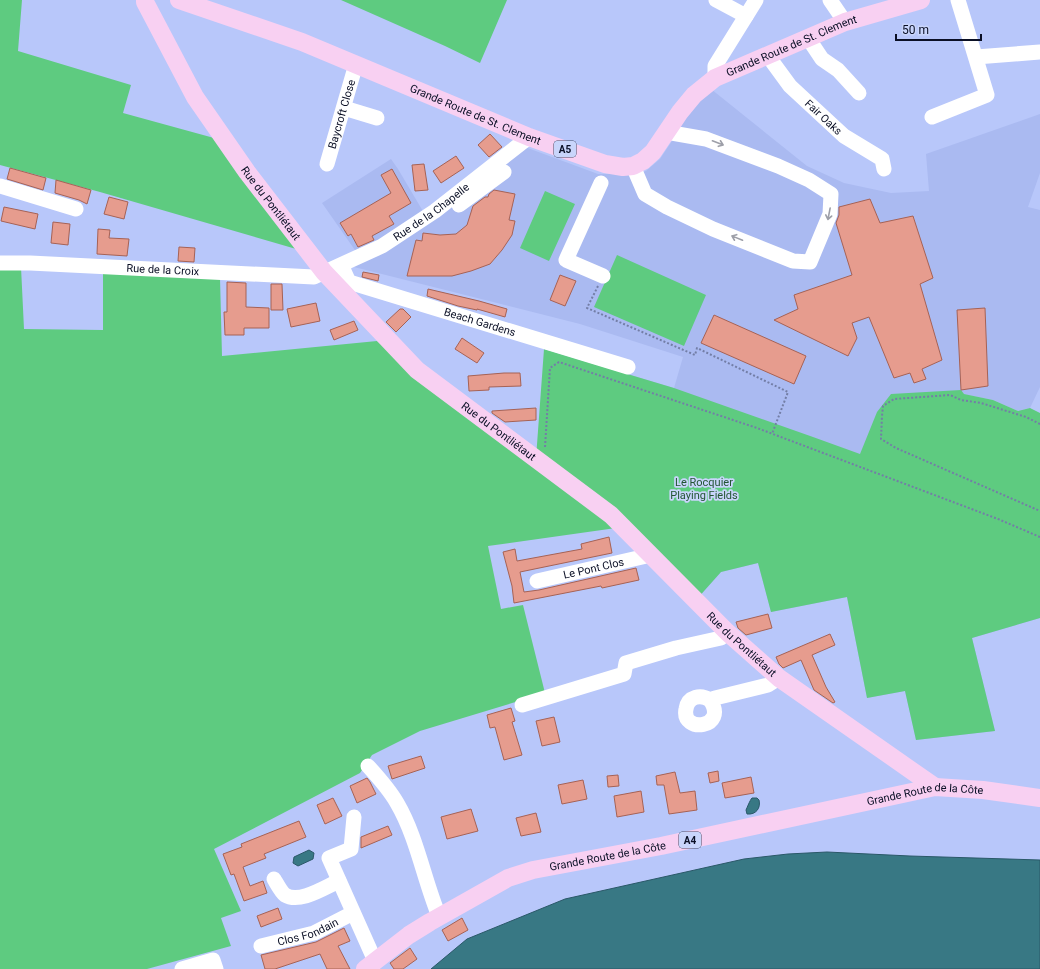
<svg xmlns="http://www.w3.org/2000/svg" width="1040" height="969" font-family="Roboto,sans-serif">
	<style>
		.built { fill: #aabaf1 }
		.green { fill: #5ecb80 }
		.water { fill: #387884; stroke: #2a5868 }
		.building { fill: #e69c8e; stroke: #a66255 }
		.lines { fill: none; stroke-linecap: round; stroke-linejoin: round }
		.path { stroke: #737ea6; stroke-width: 2; stroke-dasharray: 2 2; stroke-linecap: butt }
		.minor { stroke: #fff; stroke-width: 15 }
		.major { stroke: #f8d0f2; stroke-width: 18 }
		.oneway { stroke: #9d9fa8 }
		.labels { text-anchor: middle; stroke-width: 3.5; stroke-linejoin: round; paint-order: stroke }
		.shield { fill: #c9d5fb; stroke: #434a65; stroke-width: 1 }
		.shield-label { font-size: 10px; font-weight: bold; fill: #0a0f25 }
		.street-label { font-size: 11px; fill: #0a0f25; stroke: #c9d5fb }
		.park-label { font-size: 11px; fill: #235533; stroke: #c9d5fb }
	</style>
	<rect width="100%" height="100%" fill="#b8c7fa"/>
	<path class="built" d="M711,89L807,166L844,183L891,193L929,191L926,154L1040,114V173L1028,207L1040,210V387L1030,408L1018,411L993,400L963,394L1040,618L972,638L995,731L916,740L905,691L867,698L847,597L771,612L758,563L721,572L696,600L544,349L674,388L683,357L580,324L350,266L525,147L598,174H637L646,171L660,159L680,129L684,119Z
		M391,159L398,169L424,213L357,253L322,203Z"/>
	<path class="green" d="M0,0H22L18,51L131,85L123,113L214,138L303,251L100,192L0,165Z
		M341,0H507L480,63L445,46Z
		M545,191L575,204L549,261L520,248Z
		M617,255L706,295L684,346L594,307Z
		M21,267L24,329L103,330V272L220,278L222,356L377,341L616,528L488,546L501,609L523,605L545,693L420,731L372,755L360,773L214,849L241,911L221,918L231,946L147,969H0V268Z
		M544,349L674,388L813,437L860,454L877,412L891,394L961,390L964,394L993,400L1018,411L1030,408L1040,413V618L972,638L995,731L916,740L905,691L867,698L847,597L771,612L758,563L721,572L696,600L536,458Z"/>
	<path class="water" d="M752,798H757L759,800C761,808 756,815 747,814L746,810C747,808 750,800 752,798Z
		M309,850L314,853L313,859L298,866L293,863L294,857Z
		M827,852L910,856L1040,860V969H431L467,939L565,899L744,859L788,854Z"/>
	<path class="building" d="M490,134L502,147L489,157L478,145Z
		M456,156L464,168L441,183L433,171Z
		M424,164L428,190L415,191L412,165Z
		M10,168L46,178L43,190L7,179Z
		M392,169L411,203L389,216L394,224L372,236L374,240L358,247L351,234L348,236L340,223L391,193L381,175Z
		M56,180L91,190L87,204L79,200L55,193Z
		M494,190L515,194L509,220L515,221L512,235L502,250L490,264L471,271L452,276H407L416,240L422,241L423,233L440,235L456,234L467,225L473,206L485,197H488L489,194Z
		M109,197L128,202L124,219L104,214Z
		M870,199L880,223L913,216L933,278L920,284L942,360L922,369L926,379L914,383L910,373L894,378L869,317L852,323L857,338L848,356L774,320L798,309L794,295L852,275L836,223L839,215V207Z
		M4,207L38,214L35,229L1,221Z
		M53,222L70,224L68,245L51,243Z
		M98,229L110,230L109,238L129,239L127,256L97,254Z
		M179,247L195,248L194,262L178,261Z
		M363,272L379,275L378,281L362,277Z
		M560,275L576,281L565,306L550,300Z
		M227,282L246,283V307L269,308V328H244V335H225L224,312H227Z
		M271,284H282L283,310H271Z
		M428,289L479,301L507,309L505,317L477,309V310L458,306L427,296Z
		M316,303L320,321L291,327L287,309Z
		M985,308L988,386L961,390L957,310Z
		M400,309H403L411,317L396,332L386,322Z
		M714,315L806,356L794,384L701,343Z
		M354,321L358,330L334,340L330,330Z
		M462,338L484,353L477,363L455,349Z
		M504,373H520L521,386L489,387V390L469,391L468,376Z
		M536,408V420L505,422L492,413V411Z
		M609,537L612,553L520,572L524,592L539,590L636,568L639,580L602,588L601,586L514,603L512,586L503,552L515,549L517,561L582,549L581,544Z
		M768,614L772,628L746,635L738,628L736,622Z
		M830,634L835,645L812,655L826,687L835,702L833,703L814,690L801,660L783,668L779,664L776,657Z
		M511,708L515,721L512,722L522,755L504,760L495,727L490,728L487,715Z
		M554,717L560,742L542,746L536,721Z
		M421,756L425,768L392,779L388,766Z
		M718,771L719,781L710,783L708,773Z
		M675,772L680,793L695,791L697,810L669,814L664,785H657L656,776Z
		M618,775L619,786L608,787L607,776Z
		M751,777L754,793L725,798L722,783Z
		M367,778L370,782L376,794L357,803L350,786Z
		M583,780L587,799L562,804L558,785Z
		M641,791L644,812L617,817L614,796Z
		M333,798L342,816L325,824L317,805Z
		M471,809L478,831L447,839L441,817Z
		M536,813L541,832L521,836L516,818Z
		M299,821L306,837L264,854L266,858L243,867L250,886L263,881L267,893L244,901L234,874L231,875L223,854L242,847L241,844Z
		M388,826L392,835L361,848V837Z
		M278,908L282,919L261,927L257,916Z
		M462,918L468,930L448,941L442,930Z
		M344,928L350,941L338,946L350,969H327L320,954L275,969H265L261,955L316,942Z
		M410,948L417,959L403,969H394L390,963Z"/>
	<g class="lines">
		<path class="path" d="M598,286L587,308L695,355L697,348L788,392L772,434
			M1040,424L1026,417L981,403L961,400L950,395L894,399L883,406L882,416L881,439L896,448L1040,511
			M545,447L550,368L559,362L757,428L998,519L1040,537"/>
		<g class="minor">
			<path d="M716,0L746,16"/>
			<path d="M830,0L845,22"/>
			<path d="M808,38L822,59L838,70L859,93"/>
			<path id="s1" d="M768,56L790,86L844,136L882,159L884,169"/>
			<path d="M976,57L1040,52"/>
			<path d="M715,78V66L756,0"/>
			<path d="M344,108L377,118"/>
			<path d="M932,117L987,95L958,0"/>
			<path id="s2" d="M327,164L356,64"/>
			<path d="M633,166L645,194L667,207L713,229L793,261L810,262L830,214L831,194L809,180L778,166L706,139L666,132"/>
			<path d="M601,183L566,260L603,276"/>
			<path d="M0,186L76,209"/>
			<path d="M459,205L504,172"/>
			<path id="s3" d="M0,263H30L314,277L382,246L435,211L529,137"/>
			<path id="s4" d="M343,265L344,271L349,282L628,367"/>
			<path id="s5" d="M537,581L651,555"/>
			<path d="M710,700C701,694 688,696 686,709C681,734 729,728 710,700L715,698L768,685L779,678"/>
			<path d="M522,705L624,674L626,663L676,648L721,638L727,632"/>
			<path d="M368,766C379,778 389,789 397,803C417,837 424,880 439,916"/>
			<path d="M354,817L351,849L329,858L375,961"/>
			<path d="M274,879C277,884 281,892 285,895C300,904 325,887 339,881"/>
			<path id="s6" d="M261,946L314,933L353,913"/>
			<path d="M182,969L213,960L216,969"/>
		</g>
		<g class="major">
			<path id="s7" d="M145,0V2L195,97L247,172L324,272L417,370L611,515L727,632L779,678L935,787"/>
			<path id="s8" d="M179,0L302,42L529,137L605,164L623,167L633,166L643,161L653,152L680,112L694,95L715,78L845,22L921,0"/>
			<path id="s9" d="M365,969L409,935L430,922L508,878L533,870L661,846L935,787L983,790L1040,798"/>
		</g>
	</g>
	<defs><path id="oneway-shaft" d="M-6 0H5M1.5-3L5.5 0L1.5 3" fill="none" stroke-width="1.6" stroke-linecap="round" stroke-linejoin="round"/></defs>
	<g class="oneway">
		<use href="#oneway-shaft" transform="translate(718 143) rotate(21)"/>
		<use href="#oneway-shaft" transform="translate(829 214) rotate(101)"/>
		<use href="#oneway-shaft" transform="translate(737 238) rotate(-158)"/>
	</g>
	<g class="labels">
		<g class="shield">
			<rect x="554" y="141" width="22" height="16" rx="3"/>
			<rect x="679" y="832" width="22" height="16" rx="3"/>
		</g>
		<g class="shield-label">
			<text x="565" y="153">A5</text>
			<text x="690" y="844">A4</text>
		</g>
		<g class="street-label">
			<text dy="4" stroke="none"><textPath href="#s8" startOffset="690">Grande Route de St. Clement</textPath></text>
			<text dy="4" stroke="none"><textPath href="#s2" startOffset="52">Baycroft Close</textPath></text>
			<text dy="4" stroke="none"><textPath href="#s8" startOffset="318">Grande Route de St. Clement</textPath></text>
			<text dy="4" stroke="none"><textPath href="#s1" startOffset="83">Fair Oaks</textPath></text>
			<text dy="4" stroke="none"><textPath href="#s7" startOffset="240">Rue du Pontliétaut</textPath></text>
			<text dy="4" stroke="none"><textPath href="#s3" startOffset="449">Rue de la Chapelle</textPath></text>
			<text dy="4" stroke="none"><textPath href="#s3" startOffset="163">Rue de la Croix</textPath></text>
			<text dy="4" stroke="none"><textPath href="#s4" startOffset="155">Beach Gardens</textPath></text>
			<text dy="4" stroke="none"><textPath href="#s7" startOffset="564">Rue du Pontliétaut</textPath></text>
			<text dy="4" stroke="none"><textPath href="#s5" startOffset="58">Le Pont Clos</textPath></text>
			<text dy="4" stroke="none"><textPath href="#s7" startOffset="888">Rue du Pontliétaut</textPath></text>
			<text dy="4" stroke="none"><textPath href="#s9" startOffset="596">Grande Route de la Côte</textPath></text>
			<text dy="4" stroke="none"><textPath href="#s9" startOffset="272">Grande Route de la Côte</textPath></text>
			<text dy="4" stroke="none"><textPath href="#s6" startOffset="49">Clos Fondain</textPath></text>
		</g>
		<g class="park-label">
			<text x="704" y="486">Le Rocquier<tspan x="704" dy="13">Playing Fields</tspan></text>
		</g>
	</g>
	<path d="M896 34v6h85v-6" fill="none" stroke="#0a0f25" stroke-width="2"/>
	<text x="902" y="34" font-size="12" fill="#0a0f25" stroke="#c9d5fb" stroke-width="3" paint-order="stroke">50 m</text>
</svg>
